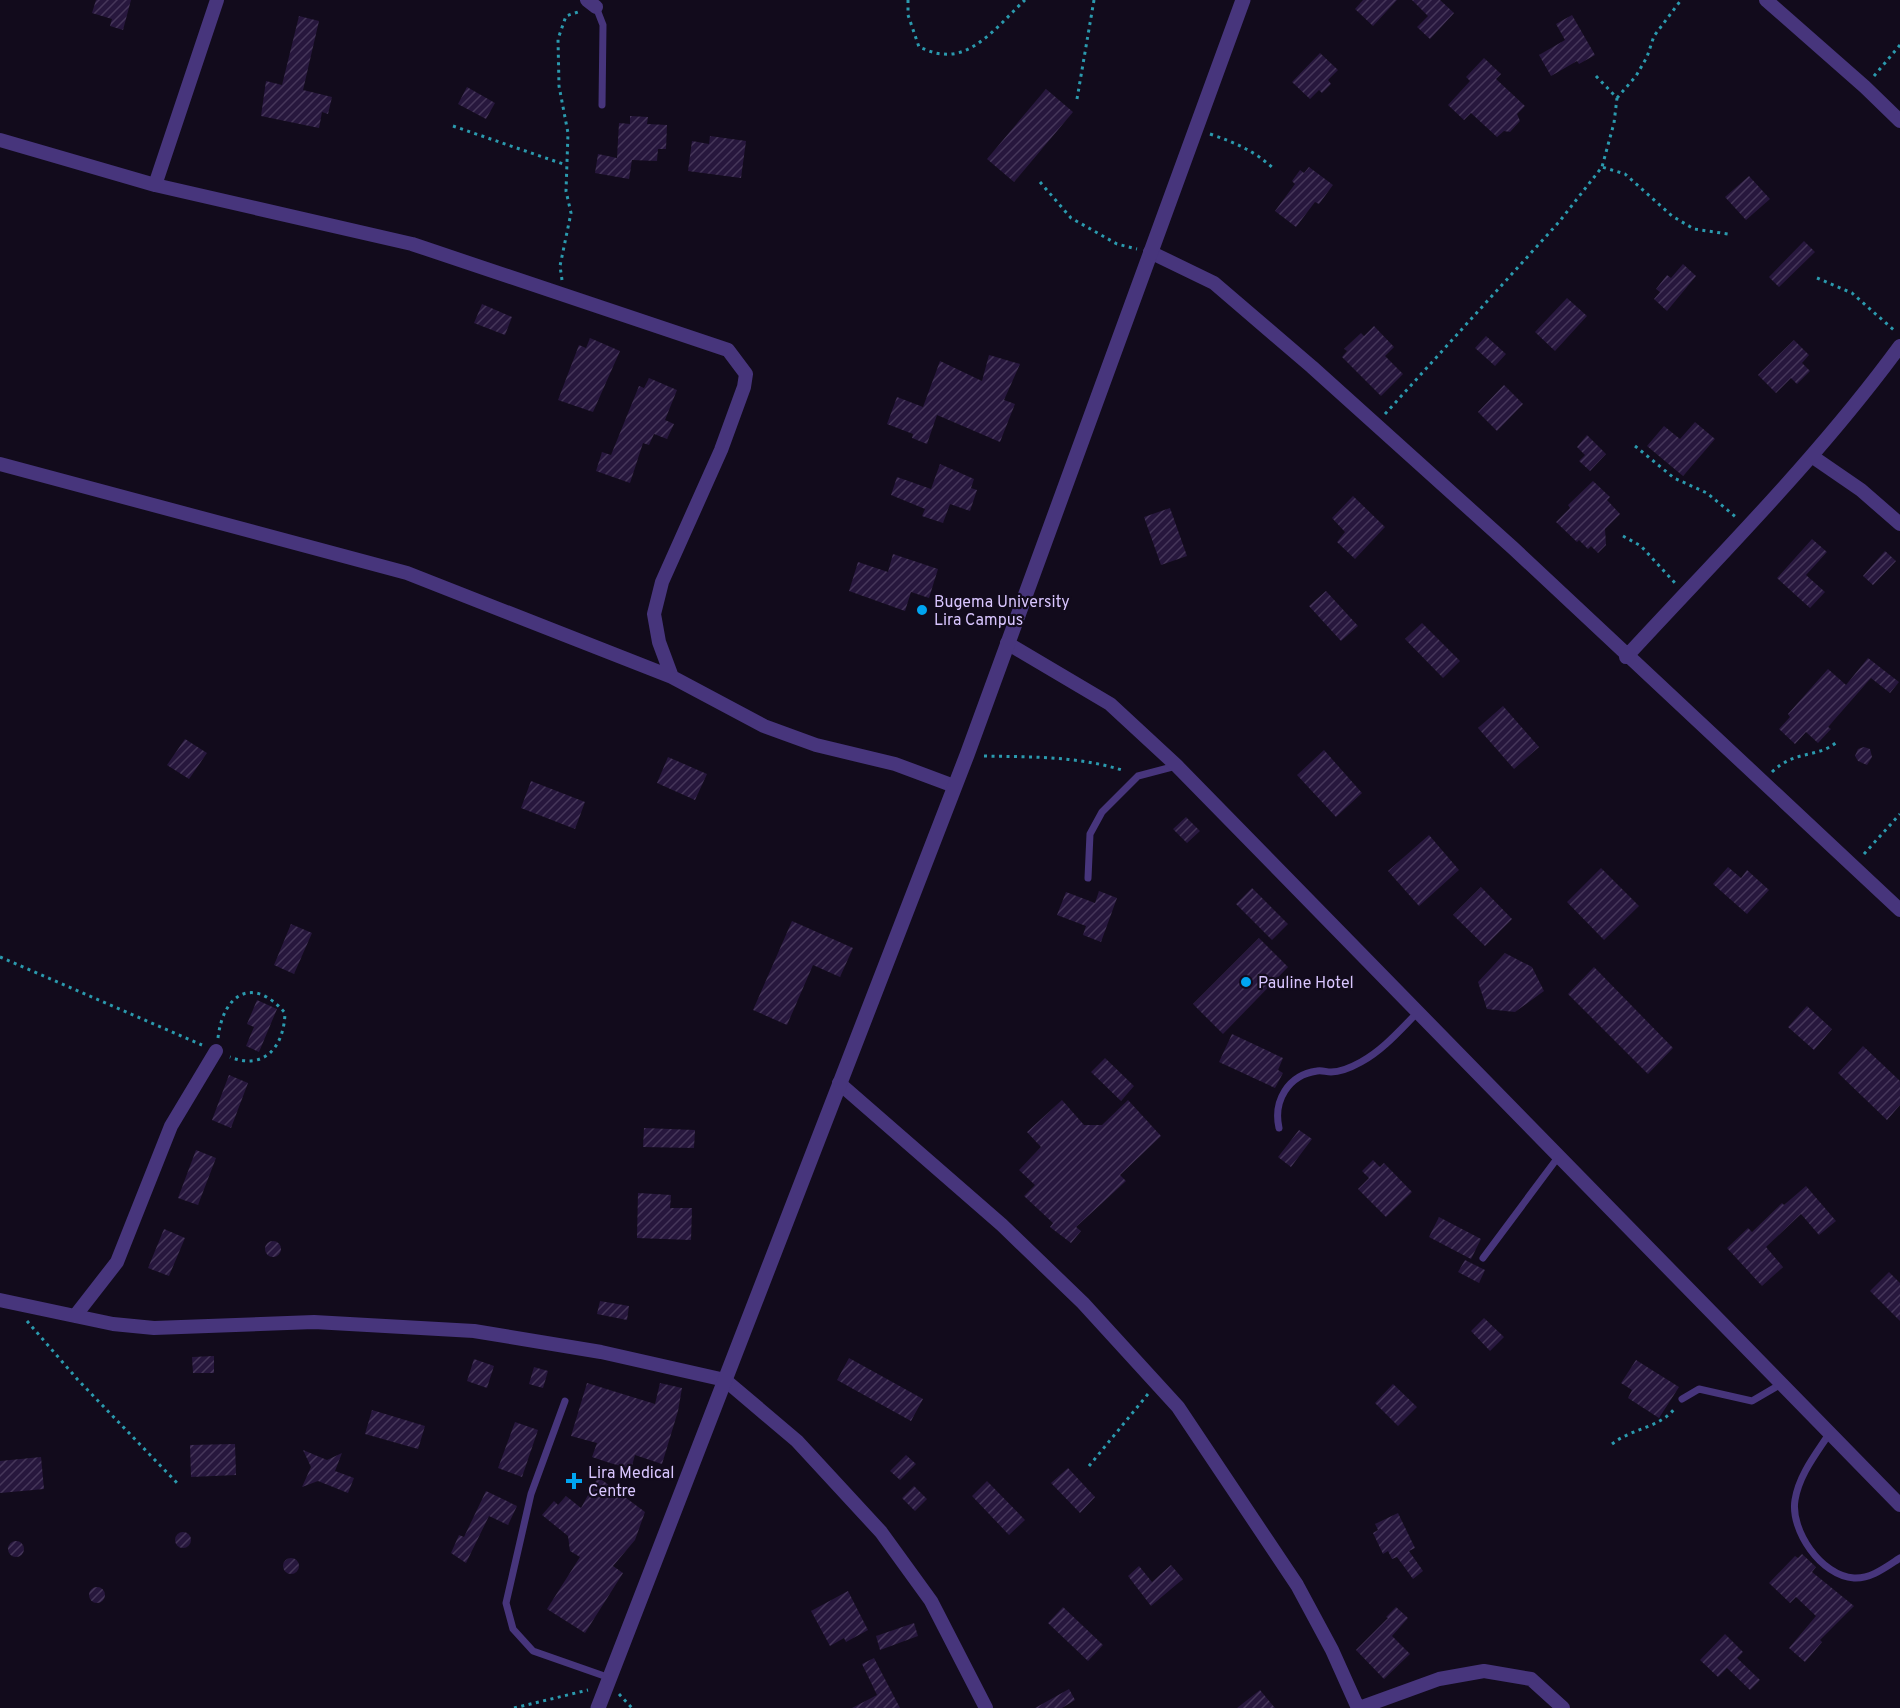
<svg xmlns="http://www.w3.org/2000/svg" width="1900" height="1708" font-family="Overpass,sans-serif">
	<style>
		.building { fill: url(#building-hatch) }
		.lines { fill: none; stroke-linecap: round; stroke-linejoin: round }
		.path { stroke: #2b9aae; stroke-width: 3; stroke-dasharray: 3 4.5; stroke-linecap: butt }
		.service { stroke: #47357c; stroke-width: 7 }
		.minor { stroke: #47357c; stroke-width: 14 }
		.tertiary { stroke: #47357c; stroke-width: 15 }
		.poi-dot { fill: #00a5f1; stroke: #120b1c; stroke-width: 2 }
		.labels { text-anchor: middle; stroke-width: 4.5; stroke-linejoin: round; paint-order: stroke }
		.poi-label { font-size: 16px; fill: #d9c6ff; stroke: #120b1c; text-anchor: start }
	</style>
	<defs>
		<pattern id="building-hatch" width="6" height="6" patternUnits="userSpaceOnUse" patternTransform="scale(1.5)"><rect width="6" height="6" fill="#27173d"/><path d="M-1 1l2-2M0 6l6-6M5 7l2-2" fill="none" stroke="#46375a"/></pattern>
	</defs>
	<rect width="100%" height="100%" fill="#120b1c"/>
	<path class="building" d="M96,0H131L123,30L110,26L112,19L92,13Z
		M1363,0H1397L1373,26L1355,9Z
		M1412,0H1440L1454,13L1430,39L1417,27L1428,16Z
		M1572,15L1595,55L1579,64L1577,61L1551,76L1539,55L1565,40L1556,24Z
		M299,16L319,21L303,90L332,97L328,114L322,112L319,128L261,116L266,81L282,85Z
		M1320,53L1338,70L1328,80L1331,84L1322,93L1319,90L1310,99L1292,82Z
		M1484,58L1501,74L1496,79L1525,106L1517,114L1520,121L1510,132L1504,131L1497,137L1471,113L1464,120L1448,105L1470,81L1466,77Z
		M467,87L495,103L486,119L458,104Z
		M1046,89L1073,112L1014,182L987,159Z
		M630,116L648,117L647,124L667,125L666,149H658L657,161L632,160L629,179L595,173L598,154L617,158L619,123L630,124Z
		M710,136L746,141L741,178L688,171L692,141L709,144Z
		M1309,167L1333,185L1319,204L1315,202L1296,227L1275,211L1295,184L1292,181L1300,170L1304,173Z
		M1749,176L1770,199L1746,220L1725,197Z
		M1804,241L1815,252L1779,287L1769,277Z
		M1683,264L1696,276L1667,311L1654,299L1660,292L1656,289L1667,275L1671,278Z
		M1567,298L1587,316L1555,351L1535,332Z
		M482,304L512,317L505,335L474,323Z
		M1374,326L1394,347L1385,356L1403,374L1381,396L1342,357L1347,351L1344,349L1361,333L1364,336Z
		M1486,336L1506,354L1495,366L1475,348Z
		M590,338L620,351L593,412L558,400L579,345L586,348Z
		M1794,340L1809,355L1802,363L1810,371L1797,384L1791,378L1776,393L1758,375Z
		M989,355L1020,364L1004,400L1015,404L1000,442L937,415L927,444L912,438L913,434L887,424L897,397L923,407L940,361L982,381Z
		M649,378L677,390L665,420L674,424L667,439L654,434L649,445L643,443L630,483L596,471L602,452L611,455L639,386L644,388Z
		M1504,385L1523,404L1497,431L1478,412Z
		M1695,422L1715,439L1683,476L1647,446L1664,426L1680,439Z
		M1587,435L1606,454L1590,471L1579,461L1585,455L1577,447Z
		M940,464L974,479L971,488L977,490L970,511L950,504L943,523L922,516L925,509L891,495L897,477L931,489Z
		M1593,481L1610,497L1607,500L1620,514L1605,529L1606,545L1598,553L1591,546L1588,549L1579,540L1577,542L1556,522L1570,508L1568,505Z
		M1353,496L1385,527L1355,559L1337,542L1345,532L1332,518Z
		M1170,508L1187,556L1161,565L1144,517Z
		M1812,539L1827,552L1806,575L1825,592L1810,608L1777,578Z
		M1885,551L1896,561L1873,585L1863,576Z
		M893,554L938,569L929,598L911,592L905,611L849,591L858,562L888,572Z
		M1326,591L1358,626L1341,641L1309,606Z
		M1422,623L1460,661L1443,678L1405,639Z
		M1868,658L1899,682L1890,693L1871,678L1828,727L1831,729L1818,743L1806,732L1795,744L1779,729L1790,717L1788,714L1828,669L1846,685Z
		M1503,706L1539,747L1514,769L1478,728Z
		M185,739L207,753L189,779L167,765Z
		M1864,747L1870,749L1872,757L1867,765L1858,761L1855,756L1858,749Z
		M1324,750L1362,793L1336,817L1297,775Z
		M668,757L707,774L695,800L657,783Z
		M531,781L585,802L575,829L521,808Z
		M1186,817L1200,831L1187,843L1173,829Z
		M1429,835L1459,870L1419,906L1388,871Z
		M1728,867L1741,878L1747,870L1769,890L1747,914L1713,884Z
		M1601,868L1639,906L1604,940L1567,902Z
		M1481,887L1512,919L1485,946L1453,915Z
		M1252,888L1288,924L1272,940L1236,904Z
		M1099,891L1117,898L1101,942L1083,935L1086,926L1057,915L1066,892L1095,903Z
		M792,921L853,948L840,977L813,965L787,1025L753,1010Z
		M291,924L312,933L294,974L274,965Z
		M1259,938L1288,967L1223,1034L1193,1004Z
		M1505,953L1532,967L1544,991L1515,1012L1487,1009L1478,982Z
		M1594,967L1673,1048L1648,1074L1568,994Z
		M257,1000L277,1009L259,1052L246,1046L254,1027L247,1024Z
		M1807,1006L1832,1029L1814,1050L1788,1027Z
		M1232,1034L1283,1058L1278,1070L1283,1073L1275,1088L1219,1062Z
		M1863,1046L1900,1081V1105L1887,1120L1838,1073Z
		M1105,1058L1134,1086L1121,1101L1091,1072Z
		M229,1075L248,1083L231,1128L212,1120Z
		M1062,1100L1084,1125H1102L1128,1100L1161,1136L1120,1175L1126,1181L1076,1227L1081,1231L1071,1243L1050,1227L1053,1223L1024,1196L1035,1185L1019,1170L1041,1147L1027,1132Z
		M644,1128L695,1130L694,1148L643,1147Z
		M1299,1130L1312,1139L1291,1167L1278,1157Z
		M196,1150L216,1158L198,1205L178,1198Z
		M1373,1160L1380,1167L1384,1163L1412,1192L1386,1217L1358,1189L1369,1178L1362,1171Z
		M1806,1186L1836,1221L1819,1235L1801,1214L1766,1247L1783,1267L1762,1286L1727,1248L1748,1228L1752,1232L1782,1203L1784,1205Z
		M638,1193L671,1195L670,1208H692L691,1240L637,1238Z
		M1439,1217L1481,1239L1471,1259L1429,1237Z
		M164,1229L185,1238L169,1276L148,1268Z
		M265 1249a8 8 0 1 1 16 0a8 8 0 1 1-16 0Z
		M1465,1260L1485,1270L1479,1283L1458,1272Z
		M1889,1272L1900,1283V1321L1870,1291Z
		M600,1301L629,1306L627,1320L597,1314Z
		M1484,1318L1504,1337L1490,1351L1471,1331Z
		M214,1356V1373H193L192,1357Z
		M849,1358L923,1399L911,1421L837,1380Z
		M474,1359L494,1366L487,1388L467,1381Z
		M1636,1360L1679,1387L1659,1418L1628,1398L1632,1390L1621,1383Z
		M534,1367L548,1371L543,1388L529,1384Z
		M587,1383L655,1404L660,1383L682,1388L678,1411L662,1464L635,1455L631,1469L610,1463L592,1457L597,1443L571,1436Z
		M1393,1384L1417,1407L1398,1426L1375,1403Z
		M372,1410L425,1426L418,1449L365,1434Z
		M515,1422L538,1430L522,1477L498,1468Z
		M235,1444L236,1475L191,1477L190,1445Z
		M303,1450L327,1460L342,1453L335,1471L354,1478L348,1493L318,1481L302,1487L311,1467Z
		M906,1455L916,1464L900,1480L890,1471Z
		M41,1457L44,1489L0,1493V1461Z
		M1068,1468L1095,1497L1080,1513L1051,1483Z
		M598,1477L645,1512L635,1540L613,1566L623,1573L585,1633L547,1609L580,1557L570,1551L568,1536L542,1515L554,1501L558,1505L566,1496L581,1508Z
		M987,1481L1025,1520L1009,1535L972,1496Z
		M914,1486L927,1499L915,1511L902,1498Z
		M486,1491L517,1506L508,1525L489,1516L466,1563L451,1553L459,1535L464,1537Z
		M1398,1513L1415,1548L1409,1551L1423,1571L1413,1579L1397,1557L1392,1559L1388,1551L1383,1554L1373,1533L1378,1530L1375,1524Z
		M175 1540a8 8 0 1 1 16 0a8 8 0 1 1-16 0Z
		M8 1549a8 8 0 1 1 16 0a8 8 0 1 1-16 0Z
		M1802,1554L1816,1567L1812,1572L1854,1606L1820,1640L1822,1642L1805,1662L1789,1648L1816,1616L1796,1597L1790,1603L1769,1583L1795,1556L1798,1558Z
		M283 1566a8 8 0 1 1 16 0a8 8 0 1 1-16 0Z
		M1171,1565L1183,1579L1151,1606L1128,1576L1139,1566L1152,1582Z
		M89 1595a8 8 0 1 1 16 0a8 8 0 1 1-16 0Z
		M848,1591L868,1630L846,1642L844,1638L830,1646L811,1611Z
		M1063,1607L1103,1645L1088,1661L1048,1623Z
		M1396,1607L1408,1618L1392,1636L1410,1654L1384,1679L1356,1650L1388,1618L1386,1617Z
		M914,1623L918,1636L880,1650L876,1636Z
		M1725,1634L1743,1652L1737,1658L1760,1680L1750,1690L1727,1668L1718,1677L1700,1660Z
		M874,1658L900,1708H852L877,1695L862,1664Z
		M1069,1689L1075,1700L1062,1708H1035Z
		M1260,1690L1275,1708H1237Z"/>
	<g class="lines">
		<path class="path" d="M908,0V15L919,47C927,50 935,54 943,54C975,58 1004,19 1025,0
			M1596,76L1617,98L1614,123L1602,167
			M1874,76L1900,45
			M1617,98L1636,76L1647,57L1654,36L1681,0
			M1077,99L1094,0
			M453,126L566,165
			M1210,134C1236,143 1255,151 1275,170
			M1040,182L1071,218L1117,244L1137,249
			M1817,278L1852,293L1896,332
			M562,280L560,266L571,213L566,191L568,133L559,86L558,39L566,16L578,12
			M1385,414L1559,222L1602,167L1625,174L1672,216L1694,229L1728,234
			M1635,446L1674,478L1707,493L1737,518
			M1623,536L1641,546L1675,583
			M984,756C1032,757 1079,756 1125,771
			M1772,772C1796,749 1816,759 1837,742
			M1864,854L1900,814
			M0,957L202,1045
			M218,1038C223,994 253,975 285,1013C284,1046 265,1071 230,1057
			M27,1321L78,1380L179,1485
			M1612,1444C1632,1428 1660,1428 1675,1408
			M1089,1466L1148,1394
			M619,1694L632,1708
			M514,1708L588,1690"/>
		<path class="service" d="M596,7L603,25L602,105
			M1088,878L1090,834L1102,812L1138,776L1176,766
			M1279,1128C1273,1101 1288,1075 1317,1071C1322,1070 1326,1072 1331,1072C1342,1072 1352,1067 1361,1062C1383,1050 1400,1030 1417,1013
			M1483,1258L1559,1156
			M1682,1399L1699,1389L1752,1401L1781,1384
			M565,1401L531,1494L506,1603L513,1629L533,1651L610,1678
			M1829,1434C1816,1454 1799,1475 1795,1500C1790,1530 1821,1576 1854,1578C1871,1579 1886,1567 1900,1558"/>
		<path class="minor" d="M587,0L596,7
			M1766,0L1865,87L1900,121
			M0,140L155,185L412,244L728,350L746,374L744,387L721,450L662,582L654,614L659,642L672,677
			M155,185L217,0
			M1150,252L1214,283L1312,367L1513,548L1900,910
			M1813,457L1861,490L1900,524
			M0,464L407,573L672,677L764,726L816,745L895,764L954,786
			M1007,643L1110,704L1177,766L1900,1505
			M1626,657C1720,555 1818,458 1900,346
			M839,1083L1002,1225L1083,1303L1178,1407L1297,1585L1332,1650L1358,1708
			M0,1300L75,1316L117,1262L171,1126L216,1051
			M75,1316L113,1324L154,1328L314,1322L474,1331L601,1352L725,1380L797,1441L881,1532L931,1601L986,1708
			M1359,1708L1439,1679L1484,1671L1531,1679L1563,1708"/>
		<path class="tertiary" d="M598,1708L967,755L1243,0"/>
	</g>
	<g class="poi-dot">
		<circle cx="922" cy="610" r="6"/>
		<circle cx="1246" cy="982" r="6"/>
		<path d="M571 1472h6v6h6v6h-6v6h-6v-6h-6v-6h6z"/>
	</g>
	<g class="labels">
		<g class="poi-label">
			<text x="934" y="607">Bugema University<tspan x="934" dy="18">Lira Campus</tspan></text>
			<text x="1258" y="988">Pauline Hotel</text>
			<text x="588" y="1478">Lira Medical<tspan x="588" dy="18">Centre</tspan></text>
		</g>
	</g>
</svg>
